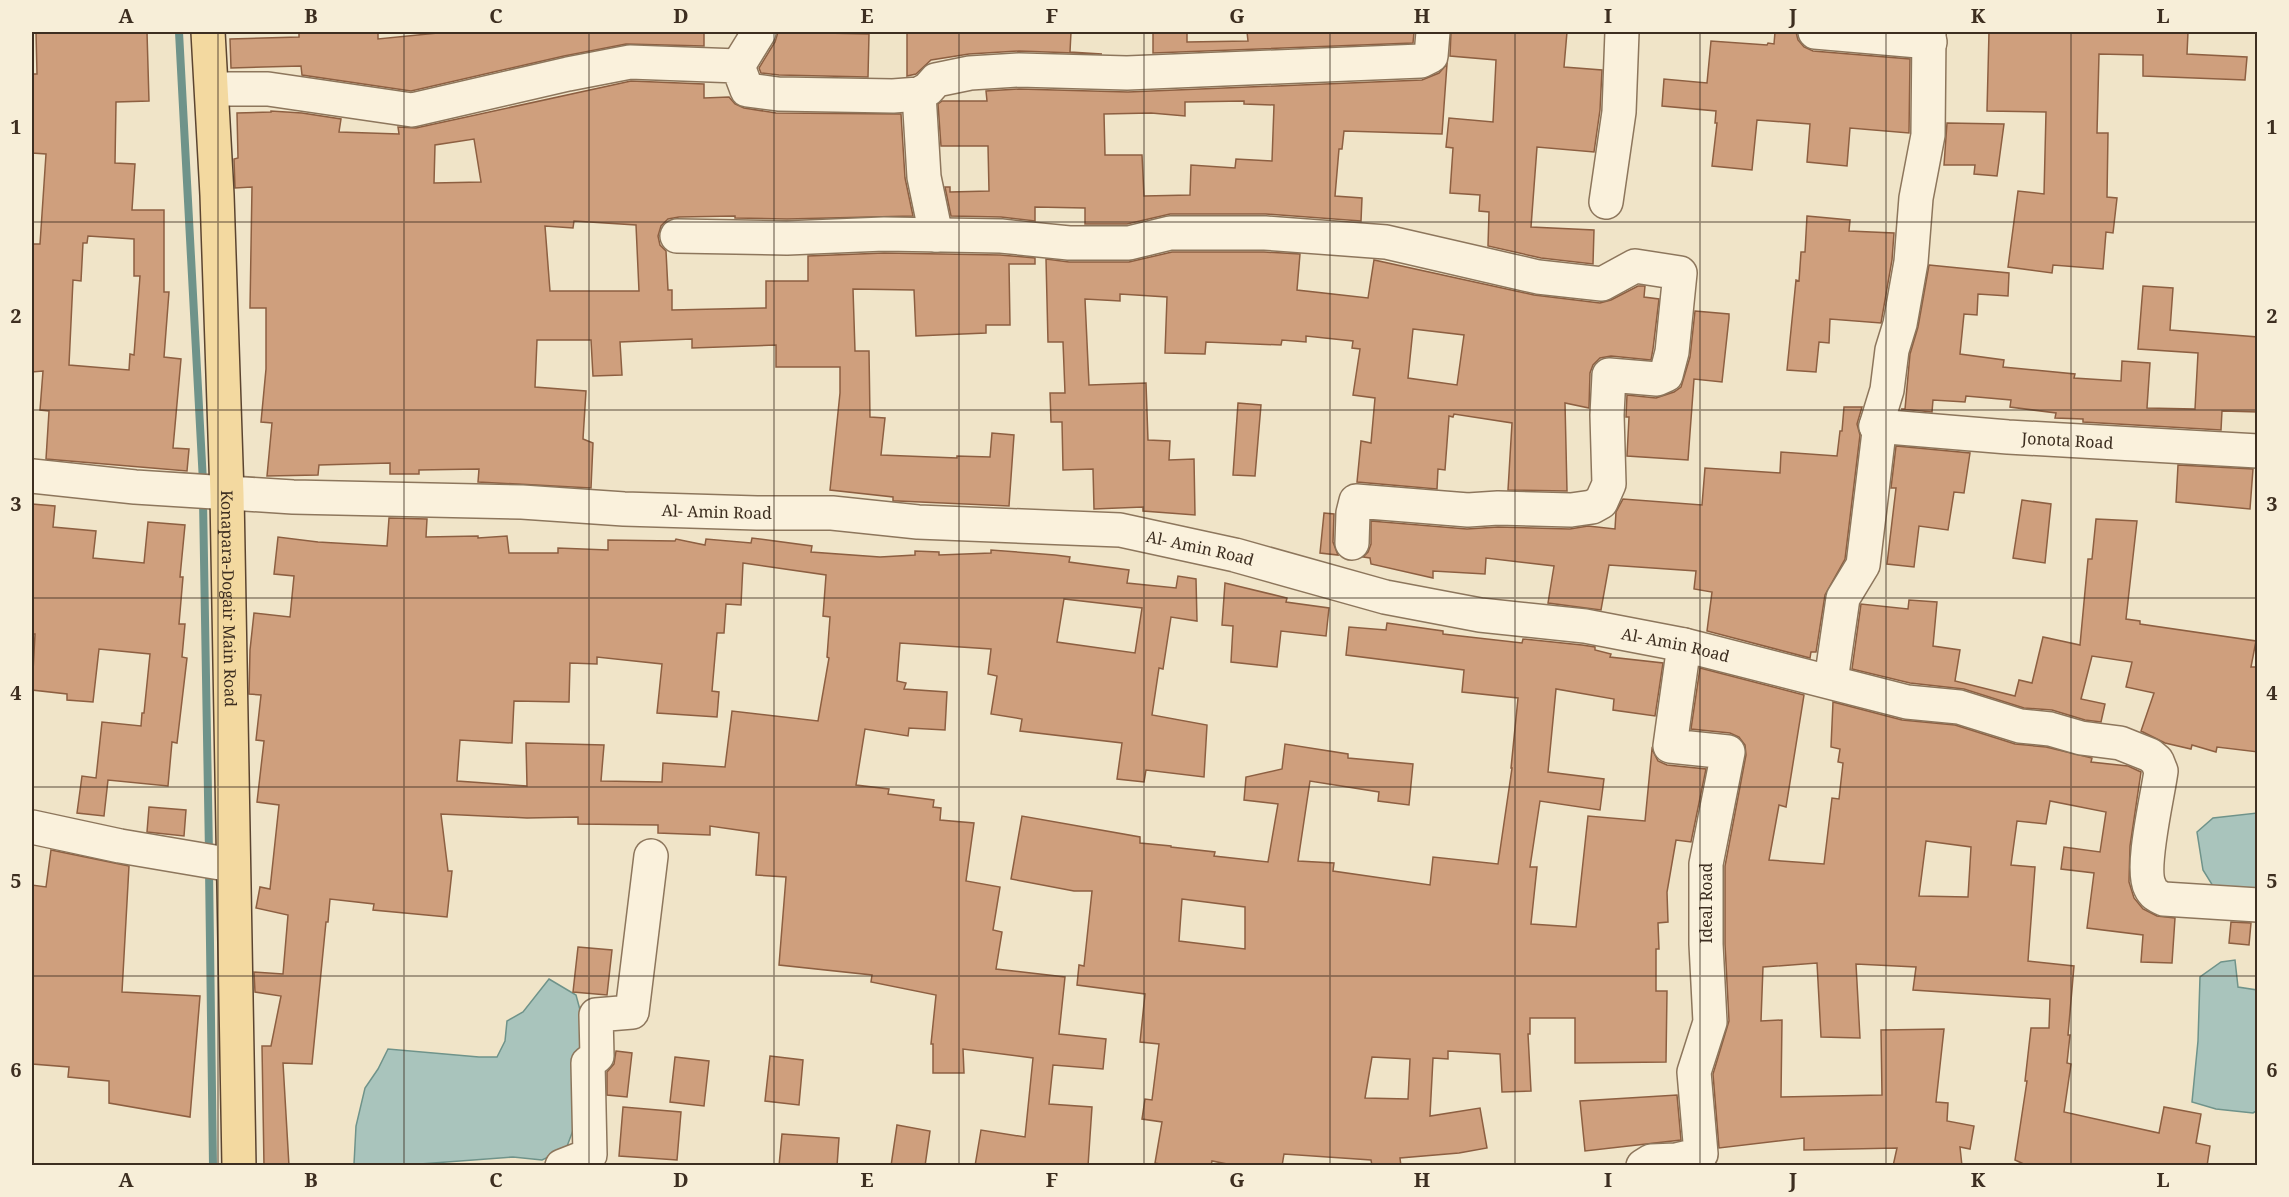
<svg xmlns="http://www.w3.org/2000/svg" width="2289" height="1197" font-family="'Noto Serif',serif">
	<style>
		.water { fill: #a9c4bc; stroke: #6f938a; stroke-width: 1.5 }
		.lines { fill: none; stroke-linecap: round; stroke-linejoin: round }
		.stream { stroke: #6f938a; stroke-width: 8 }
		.building { fill: #cf9f7d; stroke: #8d5f41; stroke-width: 1.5; fill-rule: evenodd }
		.minor-casing { stroke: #8d765c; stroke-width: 36 }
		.major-casing { stroke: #5b4430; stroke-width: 36 }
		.minor { stroke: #faf1dc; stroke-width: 33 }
		.major { stroke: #f3d9a0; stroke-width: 33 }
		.grid { fill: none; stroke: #3d2e20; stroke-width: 1.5; stroke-opacity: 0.55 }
		.labels { text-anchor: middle; stroke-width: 4.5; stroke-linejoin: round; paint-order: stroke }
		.street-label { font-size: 16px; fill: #3d2e20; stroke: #f7eed8 }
		.neatline { fill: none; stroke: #3d2e20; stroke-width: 2 }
		.grid-label { font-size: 20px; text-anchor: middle; font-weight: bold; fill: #3d2e20 }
	</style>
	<rect width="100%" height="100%" fill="#f0e4c8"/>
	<path class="water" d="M2257,813V909L2216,891L2203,870L2197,832L2213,818Z
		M2235,960L2238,987L2257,990L2258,1110L2253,1113L2216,1109L2192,1102L2198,1041L2200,977L2221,962Z
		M549,979L576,995L586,1032L578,1117L566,1149L542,1160L513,1157L420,1164H354L356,1126L365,1088L378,1069L388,1049L479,1057H497L505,1041L507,1021L523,1012Z"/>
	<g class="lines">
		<path class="stream" d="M179,32L203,482
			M203,500L209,854
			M209,869L213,1166"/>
	</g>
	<path class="building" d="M36,32H147L149,101L116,102L115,163L135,164L132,210H164V292H169L164,357L181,359L173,448L189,449L187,471L46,459L49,411L40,410L43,371L32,372V244H40L46,154L32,153V74H37ZM88,236L134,239V276H140L134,355L130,354L129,370L69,365L73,280L81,281L83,243H87Z
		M299,32H378V39L448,32H704V46L626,44L564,56L411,91L302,75L301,66L231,68L230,39L299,37Z
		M778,32L869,34L868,77L779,75L761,73L759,68L775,42Z
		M907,32H1071L1070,52L1102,54L1019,51L969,54L931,60L916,74L907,76Z
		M1153,32H1187V42L1248,41L1247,32H1414L1413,43L1153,53Z
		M1451,32H1567L1564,67L1602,70L1600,110L1594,152L1537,147L1531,227L1594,230L1593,264L1541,258L1488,246L1489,212L1479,211L1480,195L1450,193L1453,148L1446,147L1449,118L1493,122L1496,60L1450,56Z
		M1775,32H1796L1798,40L1804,47L1813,51L1910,59L1909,133L1850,128L1847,166L1807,162L1810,124L1757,120L1752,170L1712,166L1717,123H1715L1716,111L1662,106L1664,79L1707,83L1711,41L1767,45L1768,43L1774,44Z
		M1989,32H2188L2187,54L2247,57L2245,80L2143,76V55L2099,54L2097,133H2108L2107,197L2117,198L2113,233L2106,232L2103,269L2053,265L2052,273L2008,267L2018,191L2044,194L2046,112L1987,111Z
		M1447,64L1442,134L1344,131L1342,149H1339L1335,196L1362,198L1361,221L1266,214H1170L1127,224H1085V208L1035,207V221L1001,217L951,216L945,187H950V192L989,191L988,146H941L938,104L942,101H987L986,91L1019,89L1128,92L1422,80L1439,73ZM1244,101V104L1274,105L1272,161L1236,159L1235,168L1191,165L1190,195L1144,196L1142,155H1105L1104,114L1151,113L1185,116V102Z
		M631,81L704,84V98L729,97L735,104L744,108L776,113L901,114L905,178L913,216L787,219L735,218V216L679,217L668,219L661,226L658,236L660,245L666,251L668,290H672V310L766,308V281H808V256L884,253L1000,255L1035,258V264H1009L1010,325H986V333L916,336L914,290L853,289L855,351H869L870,417L885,418L881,455L957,458V456L990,457L992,433L1014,435L1009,506L898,501H893V497L830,490L840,393V367H776V345L692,348V339L620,342L622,375L593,376L591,340H537L535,387L586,391L583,439L593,443L591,488L478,482L479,469L419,470V474H390V463L319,465L318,475L267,476L272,423L261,422L266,369V308H250L252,187L235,188L234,159L238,158L237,113L271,112V111L302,113L341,119L339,132L399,134L398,127L416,128ZM474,139L481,182L434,183L435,145ZM574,221L636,225L639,291H550L545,226L573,228Z
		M1947,123L2004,124L1997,176L1974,174L1975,165H1944Z
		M1807,216L1850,220L1849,231L1894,233L1892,260L1881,323L1830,319L1829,343L1819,342L1816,372L1787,370L1796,280L1799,281L1801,252H1805Z
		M1172,252H1264L1300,254L1297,290L1368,298L1374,260L1534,295L1600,303L1611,300L1638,286H1645L1644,297L1659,299L1653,349L1651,360L1611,356L1600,358L1593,365L1590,373L1589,408L1565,403L1567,491L1508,490L1512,423L1454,414L1453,417L1449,416L1445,470L1438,469L1437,489L1357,482L1361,441L1371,443L1375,398L1353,395L1360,349L1352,348L1353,341L1306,336V342L1282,340L1281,345L1206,342L1205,354L1165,353L1167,297L1120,294V301L1085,299L1089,385L1146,383L1148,440L1170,441L1169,460L1194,459L1195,515L1143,511V507L1094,509L1093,469L1063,470L1062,422H1051L1050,393H1065L1063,342H1048L1046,259L1069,262H1129ZM1413,329L1464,335L1457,385L1408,378Z
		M1929,265L2009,273L2008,296L1978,294L1977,315L1964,314L1960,354L2004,360L2003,367L2075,374L2074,378L2121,381L2122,361L2150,363L2147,408L2195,409L2198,353L2138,349L2143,286L2173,288L2170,330L2258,337V412L2222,411L2221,430L2083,422V419L2055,418L2056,413L2010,407L2011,400L1966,396L1965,402L1933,400L1932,412L1901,409H1905L1910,354L1918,327Z
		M1695,311L1729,314V318L1722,382L1694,379L1688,460L1627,456L1629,417H1626L1627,395L1656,398L1674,392L1681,387L1690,357Z
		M1238,403L1261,405L1255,476L1233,475Z
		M1844,407H1862L1857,424L1860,435L1845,559L1825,595L1816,652H1811L1810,658L1707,631L1712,592L1694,589L1696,571L1609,565L1601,610L1548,603L1554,566L1486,558L1485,574L1433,571V578L1371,564L1370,558L1363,557L1368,552L1371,544V521L1467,529L1498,527L1570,529L1588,526L1615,529L1616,512L1623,499L1702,505L1705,468L1780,473L1781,452L1837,456L1840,431H1842Z
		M1896,446L1970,453L1964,493L1954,492L1948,530L1919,526L1914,567L1887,564L1896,488H1891Z
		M2178,465L2253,469L2250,509L2176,502Z
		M2022,500L2051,504L2045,563L2013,558Z
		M32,504L55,506L53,527L96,531L93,558L144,563L148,522L185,525L180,577H183L179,624H185L182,657L187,658L177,743L172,742L168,786L108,780L104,816L77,813L82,776L96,778L102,722L141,726L142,713H144L150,654L99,649L93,702L67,700V694L32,690L35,634H32Z
		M1324,513L1334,514L1333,542L1338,555L1320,553Z
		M389,518L427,519L426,537L478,536V538L507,536L509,553H558V548L608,550V540L675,541L676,539L705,545L706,539L751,543L752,538L812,546L811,552L880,557L915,555V551L939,552V555L991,553V550L1055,555L1070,557L1069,562L1129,570L1127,583L1176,588L1178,576L1196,579L1197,621L1171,617L1163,669L1159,668L1152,715L1207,725L1204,777L1146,770L1144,782L1117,779L1122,743L1020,731L1022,719L991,714L997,676L988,674L991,649L900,643L897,681L906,683L904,689L947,692L945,730L909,728L908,736L865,729L856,785L889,789L888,794L934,800L933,807L941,808L940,820L974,823L966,881L1000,887L993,930L1002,932L996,969L1065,977L1059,1034L1106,1039L1103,1069L1053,1065L1049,1104L1092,1107L1088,1166H975L981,1130L1025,1137L1033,1058L963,1049L964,1073H933V1044H931L936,995L871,982L872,975L779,965L786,877L756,875L759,833L710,826V835L658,833V825L578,824V817L527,818L441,814L448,871H452L447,917L373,910L374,904L330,899L328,922H326L312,1064L283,1063L289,1166H264L262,1046H271L281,996L255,992L254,972L283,974L288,915L256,908L260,887L270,889L279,805L257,802L264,741L256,740L261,695L249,694L250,650L254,613L290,617L294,576L274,574L278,537L318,542L387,546ZM743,563L826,575L823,616L830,617L827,657L829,658L818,721L732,711L725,767L663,763L662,782L601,781L604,745L526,743L527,786L457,781L460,740L512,743L514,701L569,702L570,663L597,664V657L662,664L657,713L717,717L719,692L712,691L717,633H724L726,604L741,605ZM1064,599L1142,608L1135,653L1057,642Z
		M2096,519L2137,521L2126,619L2140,621V624L2256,641L2251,667H2258V752L2217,747L2216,752L2192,745L2191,749L2165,743L2141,731L2154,693L2126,687L2132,662L2092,656L2081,699L2105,704L2101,722L2085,720L2052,710L2024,708L1964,689L1910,683L1852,669L1861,604L1908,609L1909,600L1937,602L1933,646L1960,650L1955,681L2015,696L2019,680L2032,683L2043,637L2080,645L2088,559H2092Z
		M1225,583L1287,598L1286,602L1329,608L1326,636L1281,631L1277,667L1231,662L1233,626L1222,625Z
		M1387,623L1443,631V634L1522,643L1523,639L1582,645L1595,647V650L1611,654L1610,657L1663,663L1655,716L1613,710L1614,699L1556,689L1548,772L1604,779L1600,810L1540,801L1530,867H1537L1531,924L1576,927L1588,816L1645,821L1652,749L1658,761L1667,765L1706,769L1691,842L1676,840L1667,892L1668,922L1658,923L1659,949H1656V991H1667L1666,1062L1575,1063V1018H1530V1034H1528L1531,1091L1502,1092L1500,1054L1448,1051V1059L1433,1058L1430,1116L1480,1108L1487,1148L1459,1153L1400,1158L1401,1166H1372L1371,1160L1284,1154L1282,1166H1237L1212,1161L1211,1166H1169L1155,1163L1162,1122L1142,1119L1145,1099L1152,1100L1159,1044L1140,1042L1145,994L1077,985L1079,965L1084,966L1092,891H1074L1011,879L1022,816L1140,837V843L1171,846V847L1215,852L1214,856L1268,862L1278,804L1244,800L1246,777L1282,769L1285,744L1348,754V758L1413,764L1409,805L1378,801L1379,792L1310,781L1298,861L1334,863L1333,871L1430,885L1433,857L1498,864L1512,768H1511L1518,698L1462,692L1464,670L1346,655L1349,627L1386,630ZM1182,899L1245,907V949L1179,941ZM1372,1057L1410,1059L1408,1099L1365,1098Z
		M1700,668L1804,695L1786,807L1779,805L1769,860L1824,864L1832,798L1839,799L1843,763L1838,762L1840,749L1831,747L1833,702L1902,720L1955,725L2015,744L2046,747L2092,758L2091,762L2128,766L2141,772L2130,846L2129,882L2134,898L2143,909L2157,916L2175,918L2172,963L2141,962L2143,935L2087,928L2094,873L2061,869L2064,847L2100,852L2106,812L2050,801L2046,824L2017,821L2011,865L2035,867L2028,961L2074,966L2068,1035H2070L2067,1063L2071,1064L2064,1112L2159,1133L2164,1107L2201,1114L2196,1143L2210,1146L2207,1166H2028L2015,1160L2027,1081H2025L2031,1028H2049L2050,999L1913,990L1916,967L1856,964L1860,1038L1821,1037L1817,963L1763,967L1761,1021L1782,1020L1781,1097L1882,1095L1881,1030L1944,1029L1936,1102L1948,1103L1947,1121L1974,1126L1970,1149L1960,1147L1962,1166H1893L1897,1148L1804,1150V1138L1719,1148L1713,1074L1729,1021L1725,944V866L1746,755L1745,745L1739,737L1730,733L1691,729ZM1926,841L1971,847L1968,897L1919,896Z
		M149,807L186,810L184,836L147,832Z
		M51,850L129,866L122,992L200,996L190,1117L109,1103V1081L68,1077L69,1067L32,1064V885L46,887Z
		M2231,922L2251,923L2249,945L2229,943Z
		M578,947L612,950L607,995L573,992Z
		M616,1051L632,1053L627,1097L607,1095V1072L614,1064Z
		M770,1056L803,1060L799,1105L765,1101Z
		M675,1057L709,1061L704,1106L670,1102Z
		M1677,1095L1681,1140L1585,1151L1580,1101Z
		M623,1107L681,1112L677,1160L619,1156Z
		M897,1125L930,1131L925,1166H891Z
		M782,1134L839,1138L837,1166H779Z"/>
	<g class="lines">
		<g class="minor-casing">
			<g id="minor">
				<path d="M1815,32L1930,42"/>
				<path d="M738,66L759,32"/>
				<path d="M212,89H268L412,110L568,74L630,62L738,66L747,90L778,94L893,96L919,94L928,89L936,80L970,73L1019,70L1127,73L1421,61L1431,56L1433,32"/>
				<path d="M919,94L924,177L936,235"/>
				<path d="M1606,202L1619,112L1622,32"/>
				<path d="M677,236L787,238L884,234L1001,236L1069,243H1129L1170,233H1265L1386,242L1538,277L1602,284L1635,266L1680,273L1672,352L1666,375L1657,379L1609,375L1607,415L1609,484L1601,502L1592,507L1571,510L1498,508L1468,510L1356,501L1353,513L1352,543"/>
				<path id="s1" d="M1876,426L2008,437L2258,451"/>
				<path id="s2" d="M32,476L135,487L293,497L522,502L624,509L757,513H832L918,522L1120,530L1235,555L1385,597L1480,615L1585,626L1684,645L1907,702L1959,707L2020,726L2050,729L2081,738L2120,743L2150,755L2157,761L2161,771C2158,795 2140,868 2150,887C2153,894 2157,896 2164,899L2258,905"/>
				<path d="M1831,681L1843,598L1863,565L1879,432L1876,426L1887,390L1892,350L1900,324L1911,262L1916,198L1928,135L1929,32"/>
				<path d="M32,827L120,846L232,865"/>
				<path d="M562,1166L590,1155L588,1063L597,1056L596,1015L632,1012L651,856"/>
				<path id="s3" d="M1643,1166L1651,1161L1676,1160L1701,1154L1694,1072L1710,1022L1706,944V864L1728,752L1670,746L1684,645"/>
			</g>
		</g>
		<g class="major-casing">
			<g id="major">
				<path id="s4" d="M208,32L217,195L227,494L239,1166"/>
			</g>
		</g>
		<use href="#minor" class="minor"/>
		<use href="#major" class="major"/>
	</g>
	<path class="grid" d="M218,32V1166M404,32V1166M589,32V1166M774,32V1166M959,32V1166M1144,32V1166M1330,32V1166M1515,32V1166M1700,32V1166M1886,32V1166M2071,32V1166M32,222H2258M32,410H2258M32,598H2258M32,787H2258M32,976H2258"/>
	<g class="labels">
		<g class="street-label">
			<text dy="6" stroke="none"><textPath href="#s1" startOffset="192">Jonota Road</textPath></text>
			<text dy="6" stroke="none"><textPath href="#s2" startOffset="686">Al- Amin Road</textPath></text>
			<text dy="6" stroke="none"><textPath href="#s2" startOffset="1172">Al- Amin Road</textPath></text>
			<text dy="6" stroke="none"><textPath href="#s4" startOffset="567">Konapara-Dogair Main Road</textPath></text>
			<text dy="6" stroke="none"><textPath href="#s2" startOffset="1658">Al- Amin Road</textPath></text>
			<text dy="6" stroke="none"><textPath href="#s3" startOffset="314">Ideal Road</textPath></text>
		</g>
	</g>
	<rect width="2289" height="1197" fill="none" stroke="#f7eed8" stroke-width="66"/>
	<rect x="33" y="33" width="2223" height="1131" class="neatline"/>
	<g class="grid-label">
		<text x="126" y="23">A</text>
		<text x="311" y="23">B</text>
		<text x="496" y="23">C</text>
		<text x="681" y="23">D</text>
		<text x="867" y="23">E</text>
		<text x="1052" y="23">F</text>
		<text x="1237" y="23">G</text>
		<text x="1422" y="23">H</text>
		<text x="1608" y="23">I</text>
		<text x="1793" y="23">J</text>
		<text x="1978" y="23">K</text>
		<text x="2163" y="23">L</text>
		<text x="16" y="134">1</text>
		<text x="2272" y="134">1</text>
		<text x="16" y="323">2</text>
		<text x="2272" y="323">2</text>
		<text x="16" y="511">3</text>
		<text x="2272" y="511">3</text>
		<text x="16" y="700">4</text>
		<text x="2272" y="700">4</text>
		<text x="16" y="888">5</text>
		<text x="2272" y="888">5</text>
		<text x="16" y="1077">6</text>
		<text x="2272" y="1077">6</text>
		<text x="126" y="1187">A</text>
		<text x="311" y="1187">B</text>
		<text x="496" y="1187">C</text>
		<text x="681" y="1187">D</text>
		<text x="867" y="1187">E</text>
		<text x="1052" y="1187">F</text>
		<text x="1237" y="1187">G</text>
		<text x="1422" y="1187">H</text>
		<text x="1608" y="1187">I</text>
		<text x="1793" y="1187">J</text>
		<text x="1978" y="1187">K</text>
		<text x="2163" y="1187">L</text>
	</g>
</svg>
